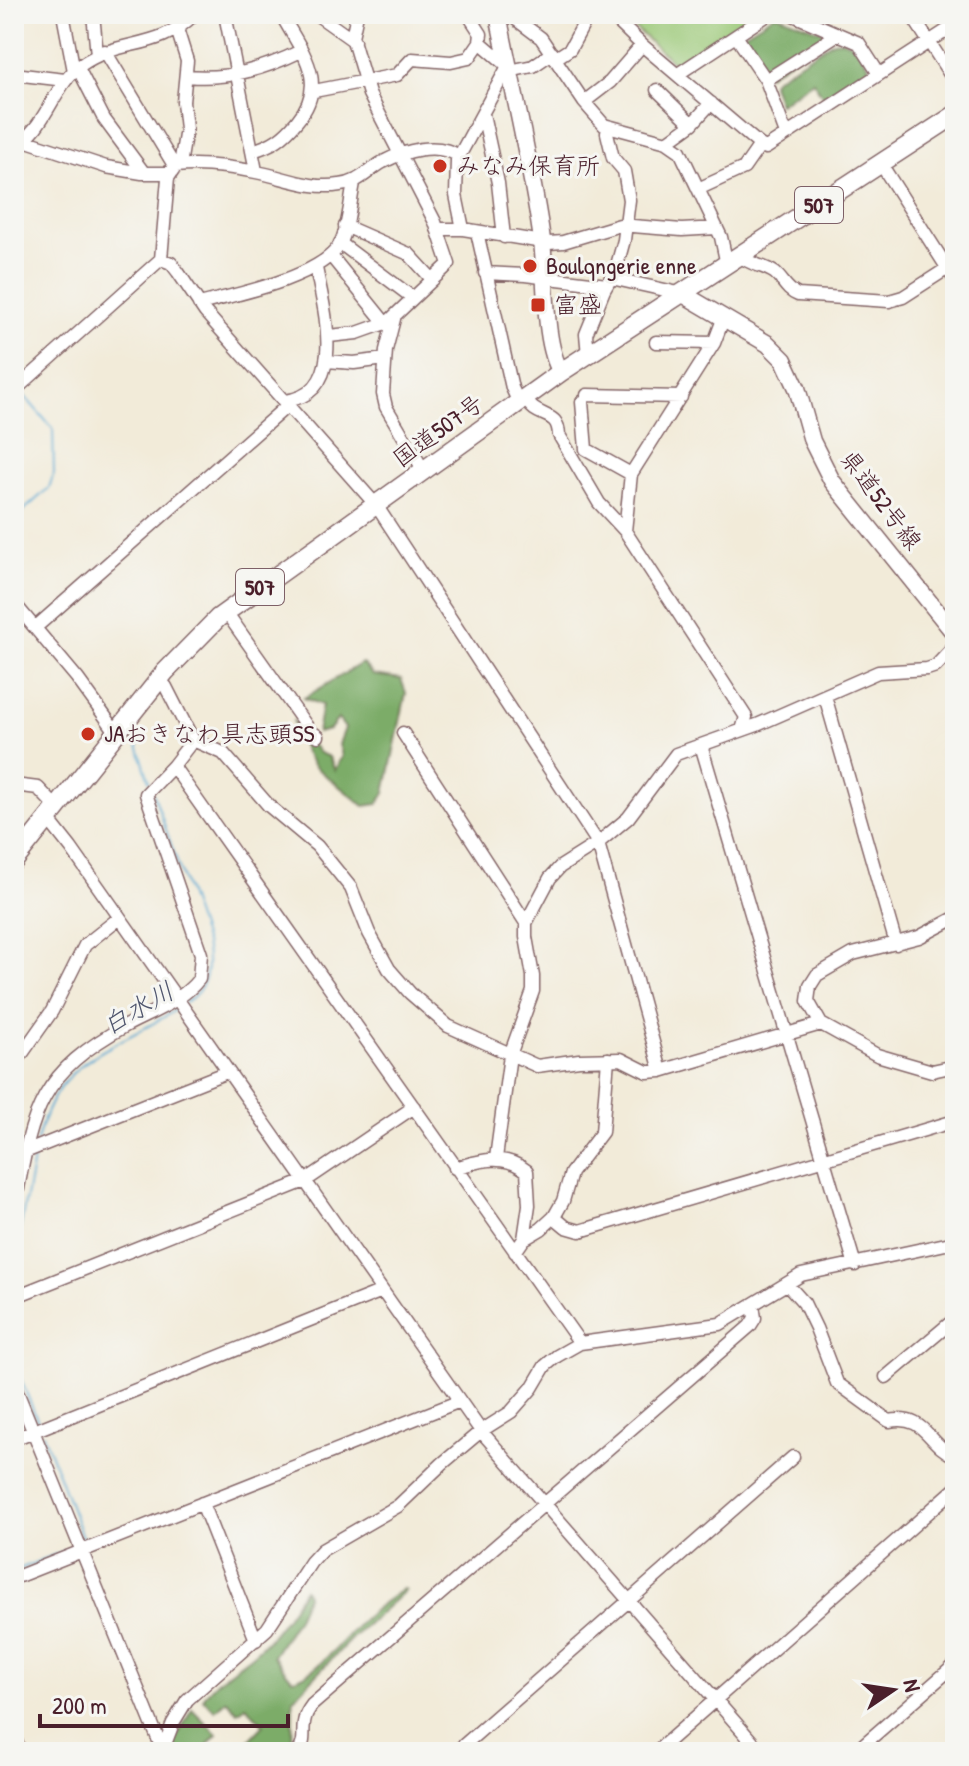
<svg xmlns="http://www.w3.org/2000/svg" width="969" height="1766" font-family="'Patrick Hand','Klee One',sans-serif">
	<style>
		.green { fill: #9ac876; stroke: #727450; stroke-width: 2 }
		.forest { fill: #7bac67; stroke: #626649; stroke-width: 2 }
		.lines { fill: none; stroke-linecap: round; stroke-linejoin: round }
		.stream { stroke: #59a9d3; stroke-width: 2 }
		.minor-casing { stroke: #856668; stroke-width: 15 }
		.major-casing { stroke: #856668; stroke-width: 19 }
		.highway-casing { stroke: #856668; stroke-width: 21 }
		.minor { stroke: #fff; stroke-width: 12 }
		.major { stroke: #fff; stroke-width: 16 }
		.highway { stroke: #fff; stroke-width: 18 }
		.poi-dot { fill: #c8321e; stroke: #f6f6f2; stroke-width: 3 }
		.labels { text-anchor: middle; stroke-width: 6; stroke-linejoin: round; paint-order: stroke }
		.shield { fill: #f6f6f2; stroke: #7e6067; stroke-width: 2 }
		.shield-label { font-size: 22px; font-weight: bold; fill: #4a1f2b }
		.poi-label { font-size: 24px; fill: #4a1f2b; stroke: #f6f6f2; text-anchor: start }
		.street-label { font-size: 24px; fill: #4a1f2b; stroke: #f6f6f2 }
		.water-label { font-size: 26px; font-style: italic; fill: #50566e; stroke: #f6f6f2 }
	</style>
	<rect width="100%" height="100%" fill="#f6f6f2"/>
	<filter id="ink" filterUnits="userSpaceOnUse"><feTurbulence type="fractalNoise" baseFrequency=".0125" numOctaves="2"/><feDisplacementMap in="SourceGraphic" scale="16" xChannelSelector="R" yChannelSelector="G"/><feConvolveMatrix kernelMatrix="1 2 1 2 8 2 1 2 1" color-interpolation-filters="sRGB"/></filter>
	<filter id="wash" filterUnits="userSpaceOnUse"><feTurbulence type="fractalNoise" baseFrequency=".006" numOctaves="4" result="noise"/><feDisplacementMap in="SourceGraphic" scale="32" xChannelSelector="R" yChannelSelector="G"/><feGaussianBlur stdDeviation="1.8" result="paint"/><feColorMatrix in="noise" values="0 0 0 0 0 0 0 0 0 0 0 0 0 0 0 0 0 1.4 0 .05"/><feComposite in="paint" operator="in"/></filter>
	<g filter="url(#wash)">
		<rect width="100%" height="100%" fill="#f2ebd9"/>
		<path class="green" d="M619,14H763L682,67L677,66Z"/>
		<path class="forest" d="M776,14L824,32L825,39L768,75L742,35Z
			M842,40L856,46L871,69L869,73L826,101L813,81L779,104L772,84L773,80L833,41Z
			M362,663L373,675L401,679L406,693L385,793L378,804L364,806L315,767L305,753L293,720L319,753L329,757L335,770L342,756L339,744L345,728L338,719L329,730L317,733L322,705L304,698Z
			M304,1589L307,1595L296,1620L273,1656L292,1679C318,1676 347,1632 368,1615C379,1605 392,1597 403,1589L406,1590L353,1637L293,1699L292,1746L286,1752H238L264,1725L246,1706L238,1712L226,1700L215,1710L203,1699C214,1679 237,1668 254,1653C275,1635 290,1612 304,1589Z
			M192,1709L217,1734L201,1752H180L173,1744Z"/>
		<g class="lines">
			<path class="stream" d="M14,519L49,488L54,473L53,429L20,391
				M108,711L114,718
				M133,729L149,781
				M154,795L205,943C210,968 208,988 185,1003
				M37,1141C58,1054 112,1052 177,1009
				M14,1261L34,1155
				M14,1350L21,1380L39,1424
				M43,1434L84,1542
				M14,1571L75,1547"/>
		</g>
	</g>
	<g filter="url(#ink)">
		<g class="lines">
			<g class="minor-casing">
				<path id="minor" d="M63,14L74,71
					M93,14L97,55
					M225,14L256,171
					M316,14L354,41
					M509,14L541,38L584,102L604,125L667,142L680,151L721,237L727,265
					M610,14L642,45L760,145L766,148L955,25
					M791,14L859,43L879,74
					M911,14L955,82
					M177,29L187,61L183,102L186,129L180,165
					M736,36L766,80L786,134
					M105,51L175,167
					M556,58L570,49L589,14
					M78,68L104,119L144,173
					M509,71L533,66L552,53
					M14,74L65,80
					M678,74L769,14
					M187,76C228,80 264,69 301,51
					M766,80L838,34
					M657,90L692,124
					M314,91L397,75L412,59L451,62L469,58L480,42L481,34L468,14
					M584,102L610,82L642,45
					M483,114L498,183L504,237
					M24,140L106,167L142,173H170
					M667,142L692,124L711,103
					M14,146C47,129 52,86 81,65C121,37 158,52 194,14
					M252,151C273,145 284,137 297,121C330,82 301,51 281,14
					M881,164L955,280
					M698,189L744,168L760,145
					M345,226L409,254L432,279
					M437,229H463L549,243L563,242L620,225L682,230L717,228
					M463,229L456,195L457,160L508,66L480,42
					M477,232L512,388L519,403
					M340,243L413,298
					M331,256L386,324
					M740,256C750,265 764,265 775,273C784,281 786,290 798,295L889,301L903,297L948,268
					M161,259L171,263L178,272L205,312L376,505L598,843L661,1071
					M485,273L525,275L607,285
					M611,278L683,294
					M199,304C235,295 322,277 340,244C349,227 350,202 354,183
					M394,319L386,350L383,394L386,407L424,471
					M329,336L357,333L388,322L449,264L435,222L369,94L352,37L357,14
					M656,342L714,343
					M588,355L586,334L604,290L616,269L624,240L629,200L624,171L613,158L607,133L609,128
					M326,361L354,363L385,359
					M14,391L161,259L168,178L176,166C201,163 231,167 256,172C284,177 311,190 340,185C359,183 367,171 383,162C404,151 437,141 459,156
					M587,395L681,397
					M525,399C528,402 530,406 534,409C547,418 558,415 559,435L599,503L625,531L746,717L742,730
					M284,401C349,394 324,309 316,268
					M582,402L586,449
					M586,449L631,474
					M625,531L631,474L714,343L724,317
					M14,603L77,678L117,733
					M226,612L310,731L318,736
					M36,627L288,405
					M160,680L166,687L193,740L223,753L269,806L317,846L351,888L369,933L389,969L410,993L448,1026L537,1066L579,1060L621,1059L647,1072L661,1071L821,1024
					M825,696L896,944
					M403,733L526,923
					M701,745L855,1265
					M173,766L580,1343
					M14,785L38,788L57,808
					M48,819L71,848L481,1431L761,1752
					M955,918L919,937L853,954L817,975L810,986L808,1001L821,1024L877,1055L932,1071L955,1066
					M14,1065L52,1011L85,945L119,918
					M14,1150L25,1152L227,1072
					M496,1158L510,1055L533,991V976L526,937V923L550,878L560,867L598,843L628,818L676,754L757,725L878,672L927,669L936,666L955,646
					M455,1168C481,1160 504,1153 527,1171L529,1205L524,1239
					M14,1210C32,1114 35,1075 127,1025C152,1012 182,1001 199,979L201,954L146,794L173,766L193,740
					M554,1217L566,1227L580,1231L955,1121
					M515,1252L524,1239L541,1229L554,1217L563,1201L571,1173L602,1132L608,1059
					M787,1284L804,1303L816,1328L837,1383L889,1421C927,1414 926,1444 955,1456
					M14,1297L305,1181L414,1107
					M886,1377L955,1319
					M14,1384L163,1751
					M14,1439L382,1291
					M202,1503L256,1640
					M14,1578L460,1401
					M14,1736L20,1752
					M162,1752L173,1723L187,1700L267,1629L311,1562L322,1550L398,1506L443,1463L481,1431L511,1412L532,1388L545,1366L557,1356L580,1343L720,1324L801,1275L955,1242
					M298,1752C307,1741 301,1731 305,1718C306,1713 309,1709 312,1705L750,1326L755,1318L753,1305
					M456,1752L793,1457
					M656,1752L955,1489
					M855,1752L955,1665"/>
			</g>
			<g class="major-casing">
				<path id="major" d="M498,14C512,87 530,159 541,233C547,270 542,342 561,372
					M683,294L768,344L784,360L797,388L812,441L832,481L955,634"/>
			</g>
			<g class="highway-casing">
				<path id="highway" d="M14,861L165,672L218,618L561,372L955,115"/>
			</g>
			<use href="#minor" class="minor"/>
			<use href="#major" class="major"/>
			<use href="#highway" class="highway"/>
		</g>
	</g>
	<g class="poi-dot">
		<circle cx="440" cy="166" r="8"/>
		<circle cx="530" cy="266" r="8"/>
		<rect x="530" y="297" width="16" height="16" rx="4"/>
		<circle cx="88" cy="734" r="8"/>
	</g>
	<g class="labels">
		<g class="shield">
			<rect x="795" y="187" width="48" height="36" rx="6"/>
			<rect x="236" y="569" width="48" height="36" rx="6"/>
		</g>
		<g class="shield-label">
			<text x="819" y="213">507</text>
			<text x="260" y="595">507</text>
		</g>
		<g class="poi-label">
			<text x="456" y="174">みなみ保育所</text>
			<text x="546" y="274">Boulqngerie enne</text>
			<text x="554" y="313">富盛</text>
			<text x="104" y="742">JAおきなわ具志頭SS</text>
		</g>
		<g class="street-label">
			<text transform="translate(438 431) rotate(-36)" y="8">国道507号</text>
			<text transform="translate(881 500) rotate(53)" y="8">県道52号線</text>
		</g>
		<g class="water-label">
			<text transform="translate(138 1008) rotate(-30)" y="9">白水川</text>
		</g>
	</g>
	<rect width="969" height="1766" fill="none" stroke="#f6f6f2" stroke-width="48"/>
	<g transform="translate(893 1690) rotate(77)" stroke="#f6f6f2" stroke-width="6" paint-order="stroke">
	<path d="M0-6L14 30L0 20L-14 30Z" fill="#4a1f2b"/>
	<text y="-12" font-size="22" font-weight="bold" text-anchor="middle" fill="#4a1f2b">N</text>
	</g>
	<path d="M40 1714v12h248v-12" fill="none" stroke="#4a1f2b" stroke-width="4"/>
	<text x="52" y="1714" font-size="24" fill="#4a1f2b" stroke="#f6f6f2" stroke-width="6" paint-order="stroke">200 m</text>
</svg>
